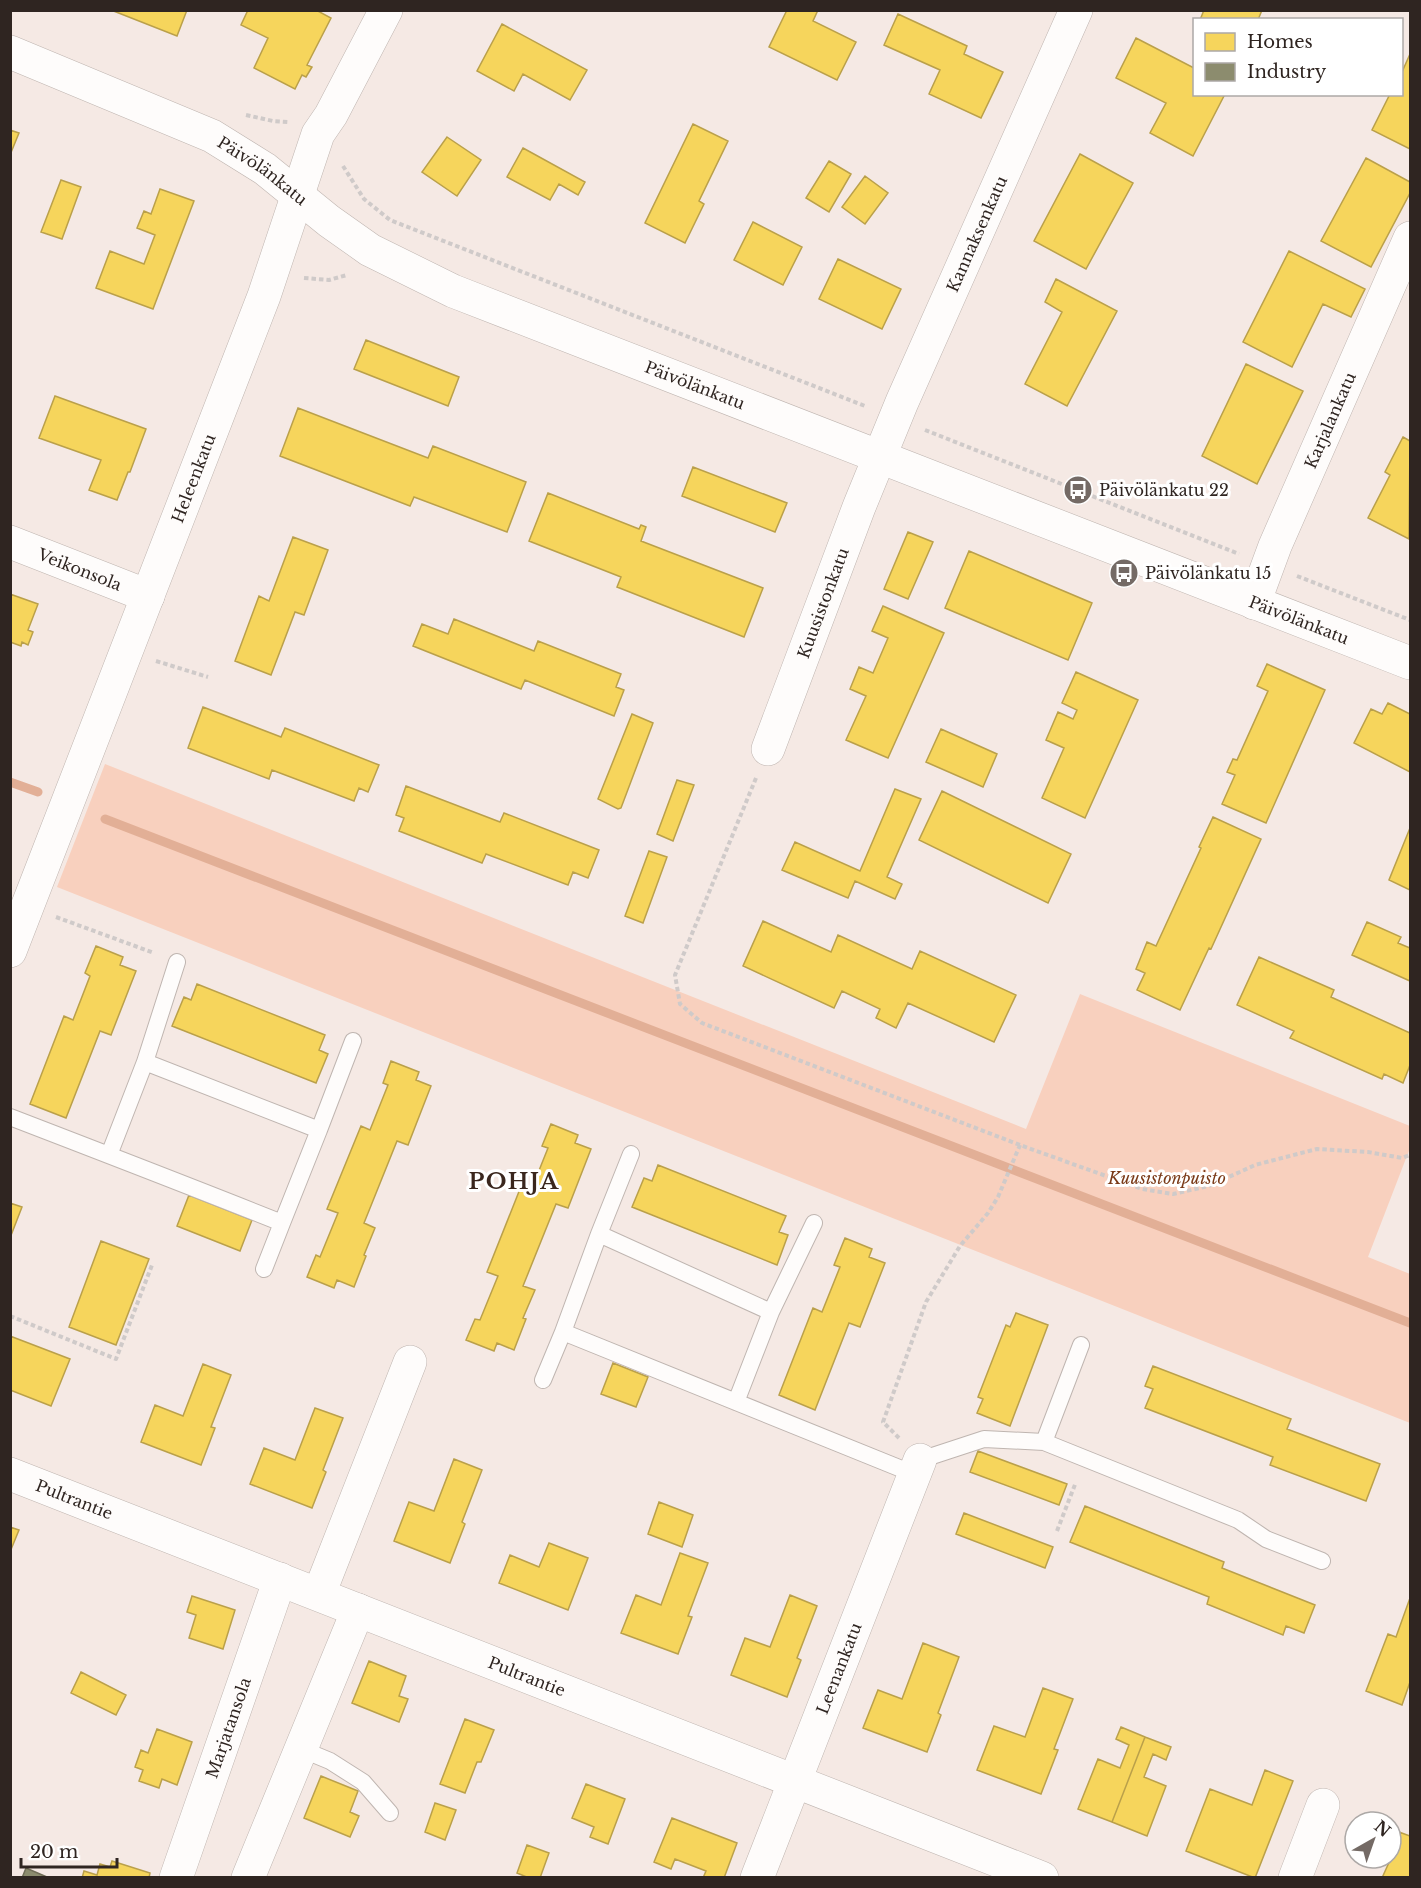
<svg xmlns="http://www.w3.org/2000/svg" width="1421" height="1888" font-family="'Libre Baskerville',serif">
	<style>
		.green { fill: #f8d0be }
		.homes { fill: #f6d55c; stroke: #baa04a; stroke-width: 1.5 }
		.industry { fill: #8c8c6e; stroke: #706d57; stroke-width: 1.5 }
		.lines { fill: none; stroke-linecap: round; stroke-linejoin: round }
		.stream { stroke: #e2af96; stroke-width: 9 }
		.lane-casing { stroke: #bfb5b0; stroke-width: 18 }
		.street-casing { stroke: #bfb5b0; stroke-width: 34 }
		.secondary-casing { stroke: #bfb5b0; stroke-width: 34 }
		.path { stroke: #cfcac9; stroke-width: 4; stroke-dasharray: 4.5 3; stroke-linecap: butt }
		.lane { stroke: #fefcfb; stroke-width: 16 }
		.street { stroke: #fefcfb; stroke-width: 33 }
		.secondary { stroke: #fefcfb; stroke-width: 33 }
		.labels { text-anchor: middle; stroke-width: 6; stroke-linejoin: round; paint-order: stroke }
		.street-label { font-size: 16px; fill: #2f2521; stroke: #fff }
		.poi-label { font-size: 16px; fill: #2f2521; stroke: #fff; text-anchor: start }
		.park-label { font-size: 16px; font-style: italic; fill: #7a3a18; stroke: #fff }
		.district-label { font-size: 22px; font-weight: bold; letter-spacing: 1.5px; fill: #3a261d; stroke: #fff }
	</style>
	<rect width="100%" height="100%" fill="#f5e9e4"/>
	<path class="green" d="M105,764L1026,1129L1080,994L1410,1126V1148L1368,1257L1410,1274V1423L57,887Z"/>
	<path class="homes" d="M111,10H187L177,36Z
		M248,10H316L331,18L307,65L312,67L306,77L302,75L295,89L254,68L268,38L241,25Z
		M787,10H818L813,21L856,42L837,80L769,47Z
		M1204,10H1262L1258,20H1200Z
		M898,14L967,46L964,54L1003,72L981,118L929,94L940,70L884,45Z
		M502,24L587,70L570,100L523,74L514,91L477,71Z
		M1136,38L1194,68V94H1225L1193,156L1150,133L1166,103L1116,78Z
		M1410,54V149L1372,130L1390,94H1402V72Z
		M693,124L728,141L699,201L704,204L685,243L645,223Z
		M10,130L19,133L10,155Z
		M447,137L481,160L457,196L422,172Z
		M523,148L585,182L578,195L559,184L550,200L507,177Z
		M1080,154L1133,183L1086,269L1034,241Z
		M1366,158L1410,182V193L1371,267L1321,241Z
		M829,161L851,174L829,212L806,198Z
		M865,176L888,193L865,224L842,207Z
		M61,180L81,187L62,239L41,232Z
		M160,189L194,201L153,309L96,288L110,251L144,264L155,235L137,228L144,211L151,214Z
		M753,222L802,247L783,285L734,260Z
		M1289,251L1365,289L1351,317L1323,304L1292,367L1243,342Z
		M838,259L901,289L882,329L819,299Z
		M1056,279L1117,311L1067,406L1025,384L1062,312L1045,302Z
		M366,340L459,377L448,406L354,369Z
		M1246,364L1303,391L1257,484L1202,456Z
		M55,396L146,429L130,472H128L117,500L89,490L101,460L39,438Z
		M298,408L428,458L433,446L526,482L507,532L414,497L410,506L280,456Z
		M1403,437L1410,441L1409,539L1368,518L1390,475L1385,472Z
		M693,467L787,503L775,532L682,496Z
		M548,493L639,529L641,525L646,527L641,541L763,588L744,637L617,587L621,577L529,541Z
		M908,532L933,542L908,599L884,589Z
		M293,537L328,550L304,615L295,612L271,675L235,661L259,596L269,601Z
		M969,551L1092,603L1068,660L945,608Z
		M10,594L38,604L28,630L33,632L28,645L22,642L21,646L10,642Z
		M883,606L944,633L888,758L846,740L866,696L850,689L859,667L873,673L888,638L872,631Z
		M454,619L534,651L538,641L621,674L616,687L624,690L614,716L525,680L521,689L413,646L422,624L448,634Z
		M1267,664L1325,690L1266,823L1222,804L1235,775L1227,772L1233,759L1237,760L1268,691L1257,686Z
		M1076,672L1138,700L1085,818L1042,798L1064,748L1046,740L1058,712L1073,719L1077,710L1062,703Z
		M1388,703L1410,714V772L1354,743L1371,709L1382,714Z
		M203,707L281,737L285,728L379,765L368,792L359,788L354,801L272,770L269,779L188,748Z
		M632,714L653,723L621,808L618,809L598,799Z
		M941,729L997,754L983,787L926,762Z
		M677,780L694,785L673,841L657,834Z
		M406,786L500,822L504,813L599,850L588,878L573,872L568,885L486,854L482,863L399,831L404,818L396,815Z
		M895,789L921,799L887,877L902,884L895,899L855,881L848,898L782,870L795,842L860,871Z
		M942,791L1071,854L1048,903L919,840Z
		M1213,817L1261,839L1211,949L1209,948L1180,1010L1137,990L1145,973L1136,969L1147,942L1156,946L1201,848L1199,847Z
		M1410,828V890L1389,880Z
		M649,851L667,857L643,923L625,916Z
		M763,921L831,952L838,935L912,969L920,951L1016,995L994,1042L908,1003L896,1028L876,1018L880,1009L842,991L834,1008L743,966Z
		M1367,922L1401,937L1398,943L1410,948V981L1352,955Z
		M96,946L123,957L120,965L136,971L111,1035L100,1031L66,1118L30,1104L64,1016L73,1020L90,976L85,973Z
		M1259,957L1334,990L1331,997L1410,1033V1065L1403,1083L1384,1074L1382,1079L1290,1038L1294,1031L1237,1005Z
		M197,984L325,1035L319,1050L328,1054L316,1083L172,1026L184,997L191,1000Z
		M391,1061L419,1072L416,1080L431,1086L408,1145L397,1141L364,1223L375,1228L364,1255L366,1256L354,1287L337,1280L334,1288L307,1277L316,1255L320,1257L338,1213L327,1209L361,1126L370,1130L388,1085L383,1083Z
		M551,1124L578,1135L575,1143L591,1149L568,1208L556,1204L523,1286L535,1290L523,1318L526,1319L514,1350L497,1343L494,1351L466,1340L475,1319L480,1320L498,1276L487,1272L520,1189L530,1193L548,1148L542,1146Z
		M658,1165L786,1216L779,1232L788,1235L777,1265L632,1207L644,1178L652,1181Z
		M189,1195L252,1220L240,1251L177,1226Z
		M10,1203L22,1207L10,1238Z
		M845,1238L872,1249L869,1257L885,1263L860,1327L849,1323L815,1410L779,1395L813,1308L822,1312L840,1267L834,1265Z
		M101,1241L149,1259L116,1345L69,1327Z
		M1016,1313L1048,1325L1010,1426L977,1413L983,1399L978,1397L1006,1325L1010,1327Z
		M10,1336L70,1359L51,1406L10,1390Z
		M613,1363L648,1377L636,1407L601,1394Z
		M203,1364L231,1375L211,1427L215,1428L201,1465L141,1442L155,1405L183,1416Z
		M1153,1366L1291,1419L1287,1429L1380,1464L1366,1501L1270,1465L1273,1457L1145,1408L1153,1389L1145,1386Z
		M315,1408L343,1418L323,1470L326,1472L312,1508L250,1484L264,1448L295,1460Z
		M978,1451L1067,1484L1059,1505L970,1472Z
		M454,1459L482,1470L462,1522L465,1524L450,1563L394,1541L409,1502L434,1511Z
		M659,1502L693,1515L682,1547L648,1534Z
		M1085,1506L1224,1562L1222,1568L1315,1605L1304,1633L1286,1626L1283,1635L1207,1604L1209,1597L1070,1542Z
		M964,1513L1053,1547L1045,1568L956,1534Z
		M10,1527L19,1530L10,1552Z
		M549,1543L588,1558L568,1610L499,1583L510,1555L539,1567Z
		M680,1553L708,1563L688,1616L692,1617L678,1654L621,1633L636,1595L661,1605Z
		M790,1595L817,1606L797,1658L801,1660L787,1697L731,1675L745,1638L770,1647Z
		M192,1596L235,1610L223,1649L189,1638L196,1615L187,1612Z
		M1410,1598V1682L1402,1705L1366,1691L1388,1634L1396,1637Z
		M923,1643L959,1657L938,1713L941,1715L927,1752L863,1728L878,1690L902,1699Z
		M369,1661L406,1676L399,1696L408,1699L399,1722L352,1703Z
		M81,1672L126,1695L116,1715L71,1693Z
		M1043,1688L1073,1699L1054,1749L1058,1750L1041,1794L977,1770L994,1726L1025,1737Z
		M465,1719L494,1730L481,1762H477L465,1793L440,1784Z
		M1121,1727L1145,1737L1112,1822L1078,1809L1098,1759L1120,1768L1129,1745L1116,1739Z
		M157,1729L192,1742L177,1785L162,1779L159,1788L139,1781L143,1770L135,1767L141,1750L148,1753Z
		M1145,1737L1171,1747L1166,1760L1153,1754L1144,1777L1166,1786L1147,1836L1112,1822Z
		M1265,1770L1293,1781L1255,1878L1186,1851L1210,1789L1252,1805Z
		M321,1776L358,1791L350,1812L359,1816L350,1837L304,1818Z
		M586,1784L625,1799L608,1844L590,1837L594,1827L572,1818Z
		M435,1803L456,1810L445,1840L425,1832Z
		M672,1818L737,1843L724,1878H703L706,1871L675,1859L671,1869L654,1862Z
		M1399,1832L1410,1836V1878H1382L1391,1858Z
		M527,1845L549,1853L540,1878H529L517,1873Z
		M112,1861L150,1873L149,1878H82L84,1871L97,1875L100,1864L110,1867Z"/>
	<path class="industry" d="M26,1868L47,1877V1878H22Z"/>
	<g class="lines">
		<path class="stream" d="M10,782L38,792
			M105,819L1410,1323"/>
		<g class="lane-casing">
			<path id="lane" d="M145,1062L177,962
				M10,1117C101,1152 192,1187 282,1223L319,1130L145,1062L109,1155
				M319,1130L353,1041
				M599,1234L631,1154
				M264,1269L282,1223
				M771,1312L814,1223
				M543,1380L563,1332
				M736,1402L771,1312L599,1234L563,1332L914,1474
				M1044,1442L1081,1345
				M920,1460L984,1439L1044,1442L1238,1520L1266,1539L1322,1561
				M301,1749L330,1761L363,1782L390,1813"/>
		</g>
		<g class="street-casing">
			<g id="street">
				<path id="s1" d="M10,542L148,596"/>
				<path id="s2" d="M1254,603L1275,546L1410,238"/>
				<path id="s3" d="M768,749L859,507L902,402L1076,10"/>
				<path id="s4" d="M10,951L264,296L318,134L331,115L386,10"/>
				<path id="s5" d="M10,1474L1042,1878"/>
				<path d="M319,1594L410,1362"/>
				<path id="s6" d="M176,1878L280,1579"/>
				<path d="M248,1878L358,1610"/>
				<path id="s7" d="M757,1878L920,1460"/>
				<path d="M1295,1878L1323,1805"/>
			</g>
		</g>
		<g class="secondary-casing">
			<g id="secondary">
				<path id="s8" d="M10,52L212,136L265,169L329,221L370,250L453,291L1410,663"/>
			</g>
		</g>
		<path class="path" d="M246,115L273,121L288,122
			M343,166L364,199L390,220L865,406
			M304,278L329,280L347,275
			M925,430L1239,554
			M1297,576L1410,620
			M156,661L208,677
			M756,778L675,975L680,1004L702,1023L1020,1145L1142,1189L1173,1194L1209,1186L1255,1165L1317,1149L1368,1152L1402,1158L1410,1155
			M56,917L154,953
			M10,1316L116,1359L152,1265
			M899,1438L883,1422L926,1302L960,1246L988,1213L998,1197L1020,1145
			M1057,1531L1076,1482"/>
		<use href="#lane" class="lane"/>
		<use href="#street" class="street"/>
		<use href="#secondary" class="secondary"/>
	</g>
	<defs>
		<g id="bus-disc" transform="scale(1.5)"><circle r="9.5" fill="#746a65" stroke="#fff"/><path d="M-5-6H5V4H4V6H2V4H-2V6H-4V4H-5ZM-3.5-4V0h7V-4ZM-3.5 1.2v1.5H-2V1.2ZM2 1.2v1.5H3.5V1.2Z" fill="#fff"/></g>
	</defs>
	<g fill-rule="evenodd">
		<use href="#bus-disc" x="1078" y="490"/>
		<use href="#bus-disc" x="1124" y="573"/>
	</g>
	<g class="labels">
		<g class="street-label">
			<text dy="6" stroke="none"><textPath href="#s8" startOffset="280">Päivölänkatu</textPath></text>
			<text dy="6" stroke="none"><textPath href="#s3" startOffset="556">Kannaksenkatu</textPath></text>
			<text dy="6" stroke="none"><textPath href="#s8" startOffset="766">Päivölänkatu</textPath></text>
			<text dy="6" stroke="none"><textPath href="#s2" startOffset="198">Karjalankatu</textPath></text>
			<text dy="6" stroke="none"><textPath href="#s4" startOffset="507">Heleenkatu</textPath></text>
			<text dy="6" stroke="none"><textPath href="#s1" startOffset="75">Veikonsola</textPath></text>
			<text dy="6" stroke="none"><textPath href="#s3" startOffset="156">Kuusistonkatu</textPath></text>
			<text dy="6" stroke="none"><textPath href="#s8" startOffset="1414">Päivölänkatu</textPath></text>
			<text dy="6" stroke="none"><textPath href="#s5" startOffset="69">Pultrantie</textPath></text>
			<text dy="6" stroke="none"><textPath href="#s7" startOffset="225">Leenankatu</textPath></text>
			<text dy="6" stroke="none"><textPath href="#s5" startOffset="555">Pultrantie</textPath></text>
			<text dy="6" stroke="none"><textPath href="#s6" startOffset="159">Marjatansola</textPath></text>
		</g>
		<g class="poi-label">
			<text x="1099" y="496">Päivölänkatu 22</text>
			<text x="1145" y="579">Päivölänkatu 15</text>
		</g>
		<g class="park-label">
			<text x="1167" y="1184">Kuusistonpuisto</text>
		</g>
		<g class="district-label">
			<text x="514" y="1189">POHJA</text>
		</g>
	</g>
	<rect width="1421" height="1888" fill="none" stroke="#2f2521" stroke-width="24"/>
	<rect x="1193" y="18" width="210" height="78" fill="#ffffff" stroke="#aca8a6" stroke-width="1.5"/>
	<rect x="1205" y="33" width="30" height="18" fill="#f6d55c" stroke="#aca8a6" stroke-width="1.5"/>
	<text x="1247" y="48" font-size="18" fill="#2f2521">Homes</text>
	<rect x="1205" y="63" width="30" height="18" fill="#8c8c6e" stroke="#aca8a6" stroke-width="1.5"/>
	<text x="1247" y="78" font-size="18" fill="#2f2521">Industry</text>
	<g transform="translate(1373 1840) rotate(40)"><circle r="28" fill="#ffffff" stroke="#aca8a6" stroke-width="1.5"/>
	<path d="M0-4.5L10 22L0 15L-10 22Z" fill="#746a65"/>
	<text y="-9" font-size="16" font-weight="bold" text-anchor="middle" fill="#2f2521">N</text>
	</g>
	<path d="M21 1858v9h96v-9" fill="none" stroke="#2f2521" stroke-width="3"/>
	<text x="30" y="1858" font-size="18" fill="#2f2521" stroke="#ffffff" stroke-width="4.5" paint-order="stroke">20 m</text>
</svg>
